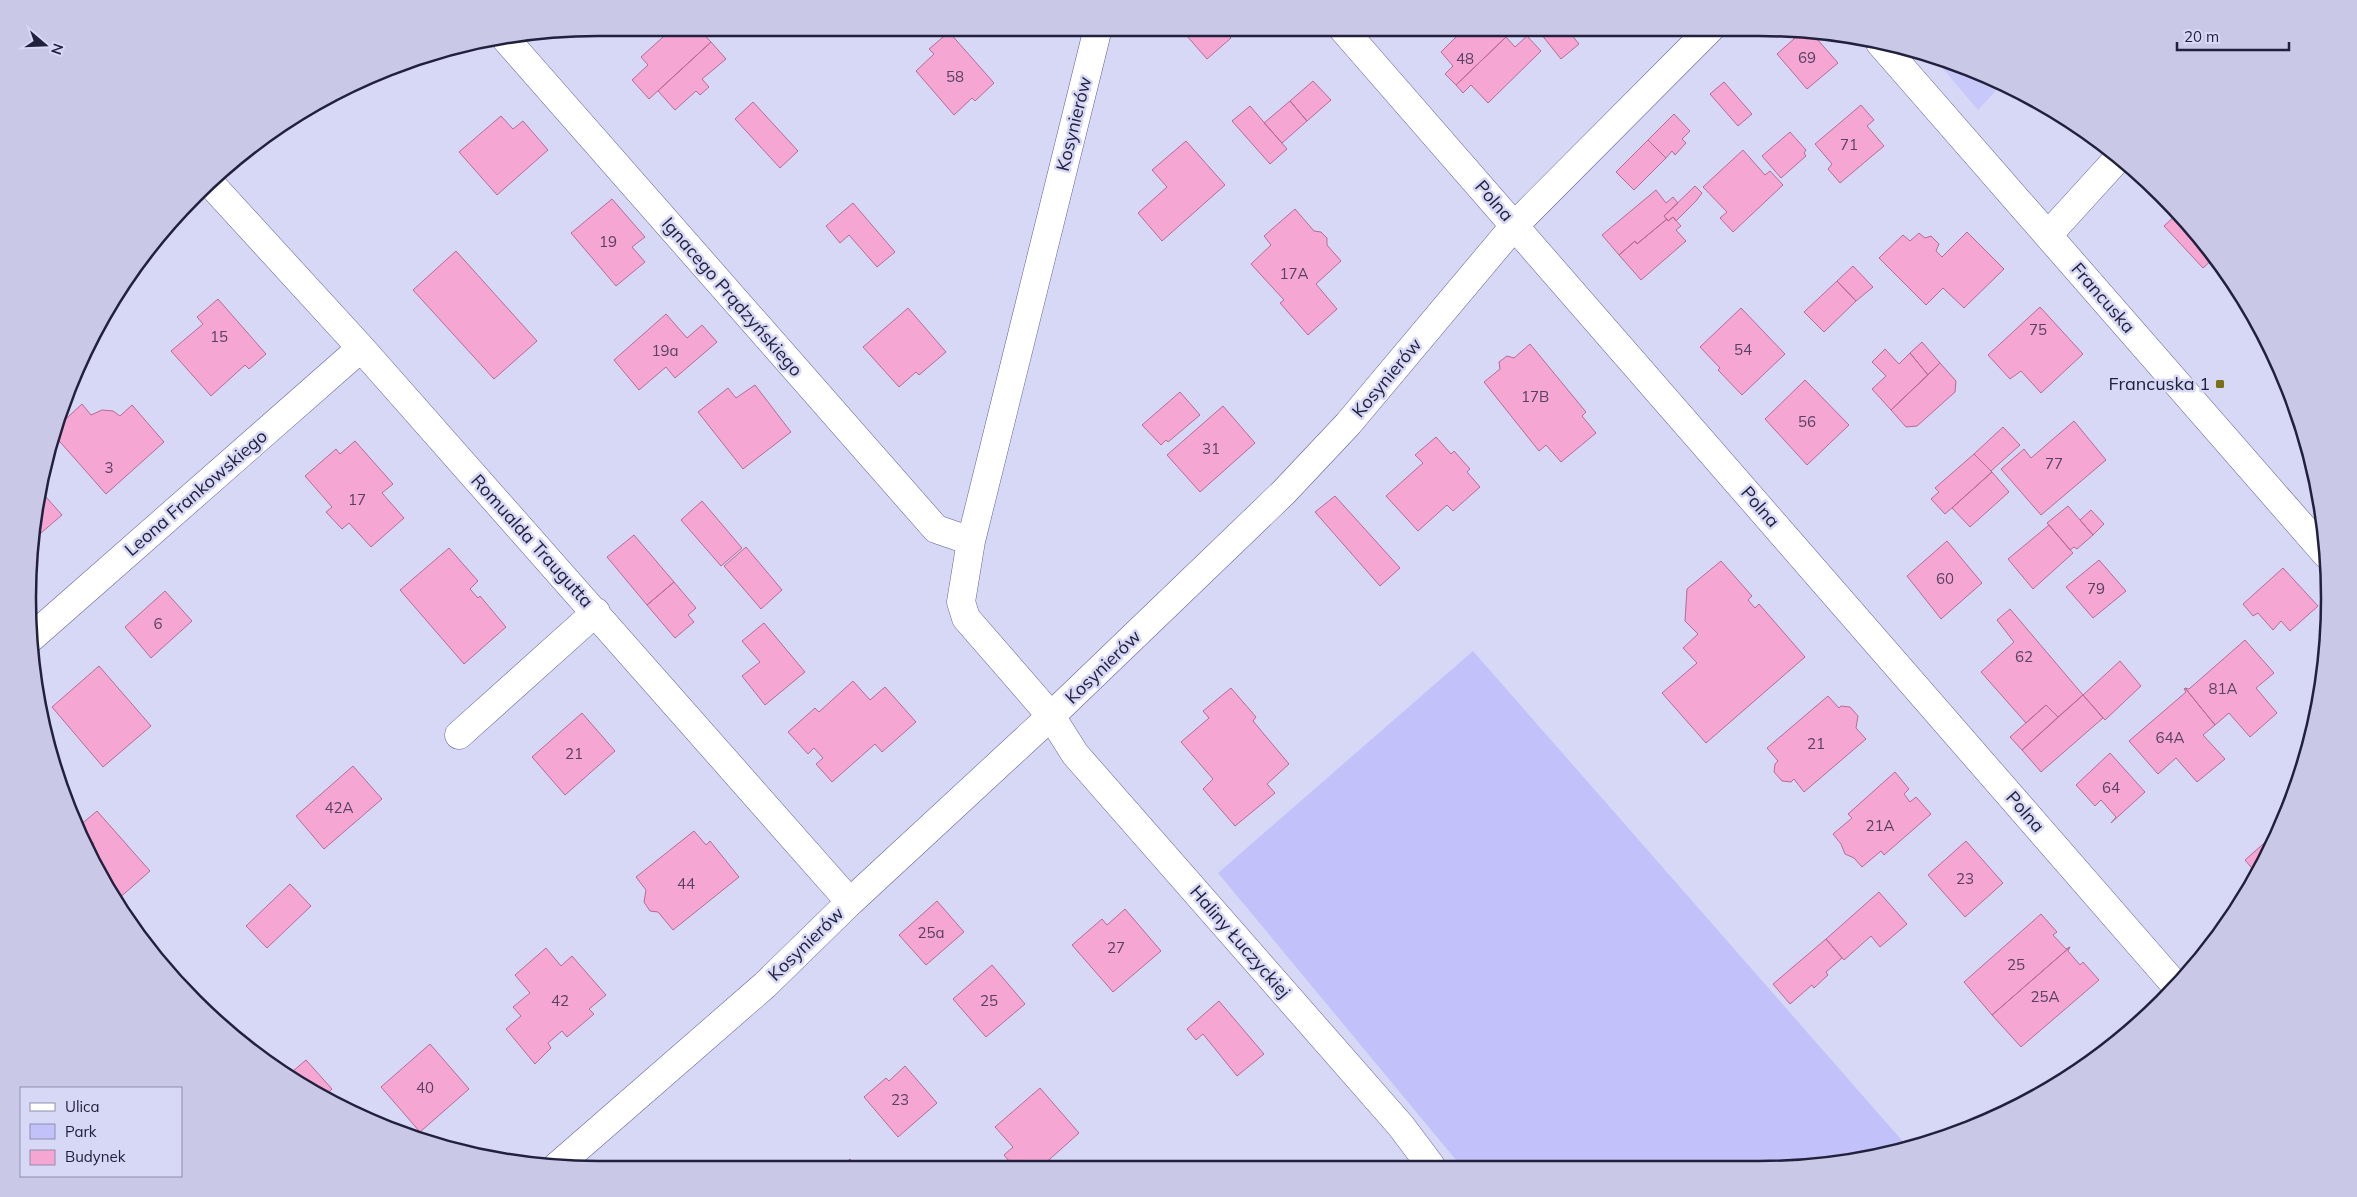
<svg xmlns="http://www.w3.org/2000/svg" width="2357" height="1197" font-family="Mulish,sans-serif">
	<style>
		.built { fill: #c9c8fa }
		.green { fill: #c2c1f9 }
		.building { fill: #f6a6d3; stroke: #b46c95 }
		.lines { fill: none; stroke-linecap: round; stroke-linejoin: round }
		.minor-casing { stroke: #625ea2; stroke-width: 29 }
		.minor { stroke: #fff; stroke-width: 28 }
		.poi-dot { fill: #787112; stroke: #d7d8f6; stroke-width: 2 }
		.labels { text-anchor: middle; stroke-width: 5; stroke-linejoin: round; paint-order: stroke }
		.number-label { font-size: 15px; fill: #574262 }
		.street-label { font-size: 18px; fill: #22213d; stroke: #d7d8f6 }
		.poi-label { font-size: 18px; fill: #22213d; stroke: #d7d8f6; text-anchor: end }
		.rim { fill: none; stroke: #22213d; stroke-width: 2.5 }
	</style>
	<rect width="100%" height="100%" fill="#d7d8f6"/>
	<path class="built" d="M1933,57L2003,83L1978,110Z"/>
	<path class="green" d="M1473,651L1906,1145L1833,1165L1461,1166L1218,873Z"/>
	<path class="building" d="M673,28H698L711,42L649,99L632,80L648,65L641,57Z
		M1185,28H1234L1227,34L1231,38L1207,59L1186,35L1189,32Z
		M1465,28H1498L1506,37L1456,85L1445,74L1453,66L1441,52Z
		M1566,28L1579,44L1561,59L1537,29Z
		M1804,30L1810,31L1838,63L1807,89L1777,54Z
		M949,32L994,83L975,101L972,98L954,115L916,71L934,54L929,49Z
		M1527,36L1541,51L1488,103L1471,85L1463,93L1456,85L1506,37L1515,47Z
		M711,42L726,59L702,79L709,87L700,95L696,91L675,110L658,91Z
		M1313,81L1331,100L1307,121L1290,101Z
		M1724,82L1752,114L1738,126L1710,94Z
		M1290,101L1307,121L1282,143L1264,123Z
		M753,102L798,151L780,168L735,119Z
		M1861,105L1874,120L1867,126L1884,146L1840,183L1828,169L1832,164L1815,144Z
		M1250,106L1287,149L1270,164L1232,121Z
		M1674,114L1690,131L1682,139L1686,143L1675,155L1672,151L1666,158L1648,140Z
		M501,116L513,129L523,121L548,150L497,195L459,152Z
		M1790,132L1806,150L1804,153L1806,156L1781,178L1762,156Z
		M1648,140L1666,158L1634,190L1616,172Z
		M1186,141L1225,185L1162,241L1138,213L1167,187L1152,170Z
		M1743,150L1765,175L1770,171L1783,185L1733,232L1720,218L1727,212L1703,187Z
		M1695,186L1702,193L1696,201L1676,221L1673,217L1668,221L1664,216Z
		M1656,190L1666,203L1673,197L1678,203L1664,216L1667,219L1637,244L1635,241L1619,255L1602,235Z
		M612,199L645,237L632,247L645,262L616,286L571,233Z
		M853,203L895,252L877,267L849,235L840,243L826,226Z
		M1295,209L1314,231L1321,232L1327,238V245L1341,261L1316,284L1337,309L1308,335L1280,303L1284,300L1251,264L1271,245L1264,236Z
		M2178,213L2188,222L2214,258L2203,268L2164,226Z
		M1673,217L1681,226L1676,230L1686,241L1641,280L1619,255L1635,241L1637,244L1667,219L1668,221Z
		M1967,232L2004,269L1964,308L1943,288L1926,305L1879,258L1903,235L1910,241L1919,233L1925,238L1931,236L1939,244L1936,251L1942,257Z
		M456,251L537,341L494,379L413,290Z
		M1853,266L1873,287L1856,301L1837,281Z
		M1837,281L1856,301L1824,332L1804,312Z
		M218,299L266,354L249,369L245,365L211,396L171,351L203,324L197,317Z
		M2040,307L2083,354L2041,393L2021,371L2010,379L1988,355Z
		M908,308L946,352L919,375L916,372L899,387L863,347Z
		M1741,308L1785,354L1742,395L1718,370L1720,368L1700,347Z
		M666,314L687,338L702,325L717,342L675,378L666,367L639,390L614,360Z
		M2261,330L2269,349L2256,334Z
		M1922,342L1940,363L1928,375L1910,353Z
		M1530,344L1586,412L1582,416L1596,433L1561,462L1546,445L1539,451L1484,382L1500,369L1499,362L1507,356L1514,358Z
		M1885,349L1899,364L1910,353L1928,375L1891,410L1872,389L1886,376L1872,362Z
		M1940,363L1956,381L1955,392L1917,426L1906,427L1891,410Z
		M1805,380L1849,425L1807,465L1765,419Z
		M755,385L791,432L743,469L698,412L728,388L736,398Z
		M1180,392L1200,415L1168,442L1166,440L1161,445L1142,425Z
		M82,404L91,415L102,410L113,411L120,416L132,405L164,442L106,494L54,435L57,427Z
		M1223,406L1255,443L1200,492L1167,455Z
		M2074,421L2106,460L2041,515L2001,469L2024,449L2031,458Z
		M2003,427L2020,445L1991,471L1974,454Z
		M1436,437L1451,454L1454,451L1470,469L1467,472L1480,487L1453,511L1447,505L1418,531L1386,496L1423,463L1415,455Z
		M355,441L393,484L382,493L404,518L371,547L349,523L342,529L326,512L332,507L305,476L336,449L340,454Z
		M1974,454L1992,472L1945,514L1931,499L1939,492L1935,488Z
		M1992,472L2009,492L1970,527L1952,508Z
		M38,488L62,515L34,539L32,537Z
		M1335,496L1400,568L1380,586L1315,512Z
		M702,501L742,548L721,566L681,520Z
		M2068,506L2093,535L2077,549L2074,547L2070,550L2047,523Z
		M2091,510L2104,524L2093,535L2080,520Z
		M2049,525L2073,553L2033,589L2008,559Z
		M634,535L674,582L647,605L607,557Z
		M1947,541L1982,583L1941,619L1907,576Z
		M746,547L782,590L761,609L724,566Z
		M449,548L478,581L470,589L478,598L480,596L506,627L464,664L400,590Z
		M30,549L36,556L29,562V561Z
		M2099,560L2126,591L2093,618L2066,587Z
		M1721,561L1752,596L1748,600L1755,608L1759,604L1805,657L1706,743L1662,693L1697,663L1683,648L1698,634L1685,621L1687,589Z
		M2283,568L2318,606L2290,631L2281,621L2273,630L2258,613L2253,616L2243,604Z
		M674,582L696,608L688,615L694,622L675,638L647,605Z
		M165,591L192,621L151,658L125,627Z
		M2010,609L2083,695L2058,717L2046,705L2026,723L1981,672L2014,642L1997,620Z
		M764,623L805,672L765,705L742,676L760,662L742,641Z
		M2245,640L2274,673L2256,688L2277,713L2250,737L2229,713L2215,725L2185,688L2189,689Z
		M2120,661L2141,686L2105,720L2083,695Z
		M99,666L151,726L103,767L52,707Z
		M853,681L870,700L885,687L916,722L882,752L875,744L832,782L816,764L823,758L814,748L808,754L788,732L815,708L819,712Z
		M1231,688L1256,717L1253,721L1289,764L1267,784L1275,793L1235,826L1203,789L1213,779L1181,742L1209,718L1203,711Z
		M2185,688L2215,725L2203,735L2225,759L2197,782L2176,758L2158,774L2129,741L2186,692L2184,689Z
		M2083,695L2103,718L2041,772L2022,750Z
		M1828,696L1839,708L1841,706L1850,707L1858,716L1856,728L1866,739L1804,792L1794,779L1791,782L1782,781L1774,772L1775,764L1778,761L1767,748Z
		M2046,705L2058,717L2022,750L2010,737Z
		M582,713L615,751L565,795L532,757Z
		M2110,753L2145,792L2111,823L2116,817L2101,800L2095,806L2076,785Z
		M353,766L382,799L324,849L296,816Z
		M1895,772L1909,789L1904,794L1910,802L1916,797L1931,814L1884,855L1881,851L1862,867L1854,858L1845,854L1841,844L1833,834L1852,818L1848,814Z
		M97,811L150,871L117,900L86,851L94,844L79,826Z
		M694,831L706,845L710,841L739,877L673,930L658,912L650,911L644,902L646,890L636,877Z
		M2278,831L2271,851L2256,873L2245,860Z
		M1966,841L2003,883L1965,917L1928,875Z
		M290,884L311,906L267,948L246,926Z
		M1879,892L1907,924L1880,947L1871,936L1844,960L1826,939Z
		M937,901L964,932L926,965L899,935Z
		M1125,909L1161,951L1113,992L1072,945L1102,919L1107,925Z
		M2041,914L2057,932L2053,935L2066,949L2070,947L1992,1015L1964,982Z
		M1826,939L1842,958L1826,972L1828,975L1814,988L1812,985L1790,1004L1773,984Z
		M2070,947L2068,951L2080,965L2083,962L2099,980L2021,1047L1992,1015Z
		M546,948L561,966L572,956L606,995L589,1009L594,1014L567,1037L562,1031L548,1043L551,1048L535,1064L506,1029L521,1016L513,1007L530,993L515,975Z
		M992,965L1025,1004L986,1037L953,999Z
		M1219,1001L1264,1054L1237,1076L1203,1034L1196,1040L1187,1029Z
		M2131,1023L2133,1026L2106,1052L2097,1057L2095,1055Z
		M430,1044L469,1089L420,1132L381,1087Z
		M306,1060L332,1089L323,1097L274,1068L284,1066L293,1071Z
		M905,1066L937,1103L898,1137L864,1097L886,1078L889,1081Z
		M1040,1088L1079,1133L1041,1167H1030L1024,1160L1014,1167L1004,1155L1013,1147L995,1127Z
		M850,1159L857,1167H840Z"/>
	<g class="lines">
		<g class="minor-casing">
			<path id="minor" d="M1098,28L971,541L961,602L966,618L1051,716L1075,754L1401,1126L1431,1166
				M1342,28L2176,986
				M504,37L936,529L971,541
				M1880,43L2326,554
				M210,183L361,348L850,902
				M2048,235L2119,157
				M31,638L361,348
				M459,735L596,612
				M556,1167L765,985L850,902L1051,716L1284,492L1348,424L1515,225L1710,29"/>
		</g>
		<use href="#minor" class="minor"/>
	</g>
	<rect class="poi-dot" x="2215" y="379" width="10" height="10" rx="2.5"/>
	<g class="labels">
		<g class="number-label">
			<text x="1807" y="63">69</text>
			<text x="1465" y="64">48</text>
			<text x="955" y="82">58</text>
			<text x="1849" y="150">71</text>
			<text x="608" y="247">19</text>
			<text x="1294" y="279">17A</text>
			<text x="2038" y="335">75</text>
			<text x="219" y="342">15</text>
			<text x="1743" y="355">54</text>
			<text x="665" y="356">19a</text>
			<text x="1535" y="402">17B</text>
			<text x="1807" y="427">56</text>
			<text x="1211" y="454">31</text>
			<text x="2054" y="469">77</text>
			<text x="109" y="473">3</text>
			<text x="357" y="505">17</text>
			<text x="1945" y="584">60</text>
			<text x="2096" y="594">79</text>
			<text x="158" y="629">6</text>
			<text x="2024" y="662">62</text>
			<text x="2223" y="694">81A</text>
			<text x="2170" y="743">64A</text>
			<text x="1816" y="749">21</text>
			<text x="574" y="759">21</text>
			<text x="2111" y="793">64</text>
			<text x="339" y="813">42A</text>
			<text x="1880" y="831">21A</text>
			<text x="1965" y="884">23</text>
			<text x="686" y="889">44</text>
			<text x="931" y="938">25a</text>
			<text x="1116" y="953">27</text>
			<text x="2016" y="970">25</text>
			<text x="2045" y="1002">25A</text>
			<text x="560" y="1006">42</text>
			<text x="989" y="1006">25</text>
			<text x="425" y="1093">40</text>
			<text x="900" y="1105">23</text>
		</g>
		<g class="street-label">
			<text transform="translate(1074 124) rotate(-76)" y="6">Kosynierów</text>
			<text transform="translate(1494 201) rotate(49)" y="6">Polna</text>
			<text transform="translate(732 297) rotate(49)" y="6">Ignacego Prądzyńskiego</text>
			<text transform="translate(2103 298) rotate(49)" y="6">Francuska</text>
			<text transform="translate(1387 378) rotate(-50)" y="6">Kosynierów</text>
			<text transform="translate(196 493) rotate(-41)" y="6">Leona Frankowskiego</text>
			<text transform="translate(1760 507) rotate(49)" y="6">Polna</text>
			<text transform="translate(532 541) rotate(48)" y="6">Romualda Traugutta</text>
			<text transform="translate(1103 667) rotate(-44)" y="6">Kosynierów</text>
			<text transform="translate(2025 812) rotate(49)" y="6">Polna</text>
			<text transform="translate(1240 942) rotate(49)" y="6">Haliny Łuczyckiej</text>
			<text transform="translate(806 944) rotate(-44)" y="6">Kosynierów</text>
		</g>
		<g class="poi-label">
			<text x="2210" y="390">Francuska 1</text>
		</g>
	</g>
	<path d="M0 0H2357V1197H0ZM598 36H1759A562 562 0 0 1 2321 598V599A562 562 0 0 1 1759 1161H598A562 562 0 0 1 36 599V598A562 562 0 0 1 598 36Z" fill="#c9c9e7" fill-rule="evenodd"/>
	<path class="rim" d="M598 36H1759A562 562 0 0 1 2321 598V599A562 562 0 0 1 1759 1161H598A562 562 0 0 1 36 599V598A562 562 0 0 1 598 36Z"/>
	<rect x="20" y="1087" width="162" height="90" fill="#d7d8f6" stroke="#8f8fac"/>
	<rect x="30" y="1103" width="25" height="8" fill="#ffffff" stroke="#8f8fac"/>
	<text x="65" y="1112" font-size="15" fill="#22213d">Ulica</text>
	<rect x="30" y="1124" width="25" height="15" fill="#c2c1f9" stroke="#8f8fac"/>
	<text x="65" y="1137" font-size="15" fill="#22213d">Park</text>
	<rect x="30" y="1150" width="25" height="15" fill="#f6a6d3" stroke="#8f8fac"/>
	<text x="65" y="1162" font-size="15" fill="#22213d">Budynek</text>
	<g transform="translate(45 45) rotate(109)" stroke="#d7d8f6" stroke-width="4" paint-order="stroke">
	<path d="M0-4L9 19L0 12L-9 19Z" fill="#22213d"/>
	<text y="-8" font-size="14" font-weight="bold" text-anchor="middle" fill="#22213d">N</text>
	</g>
	<path d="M2177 42v8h112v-8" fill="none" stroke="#22213d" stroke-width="2.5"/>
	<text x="2184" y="42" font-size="15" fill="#22213d" stroke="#d7d8f6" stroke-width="4" paint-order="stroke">20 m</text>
</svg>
